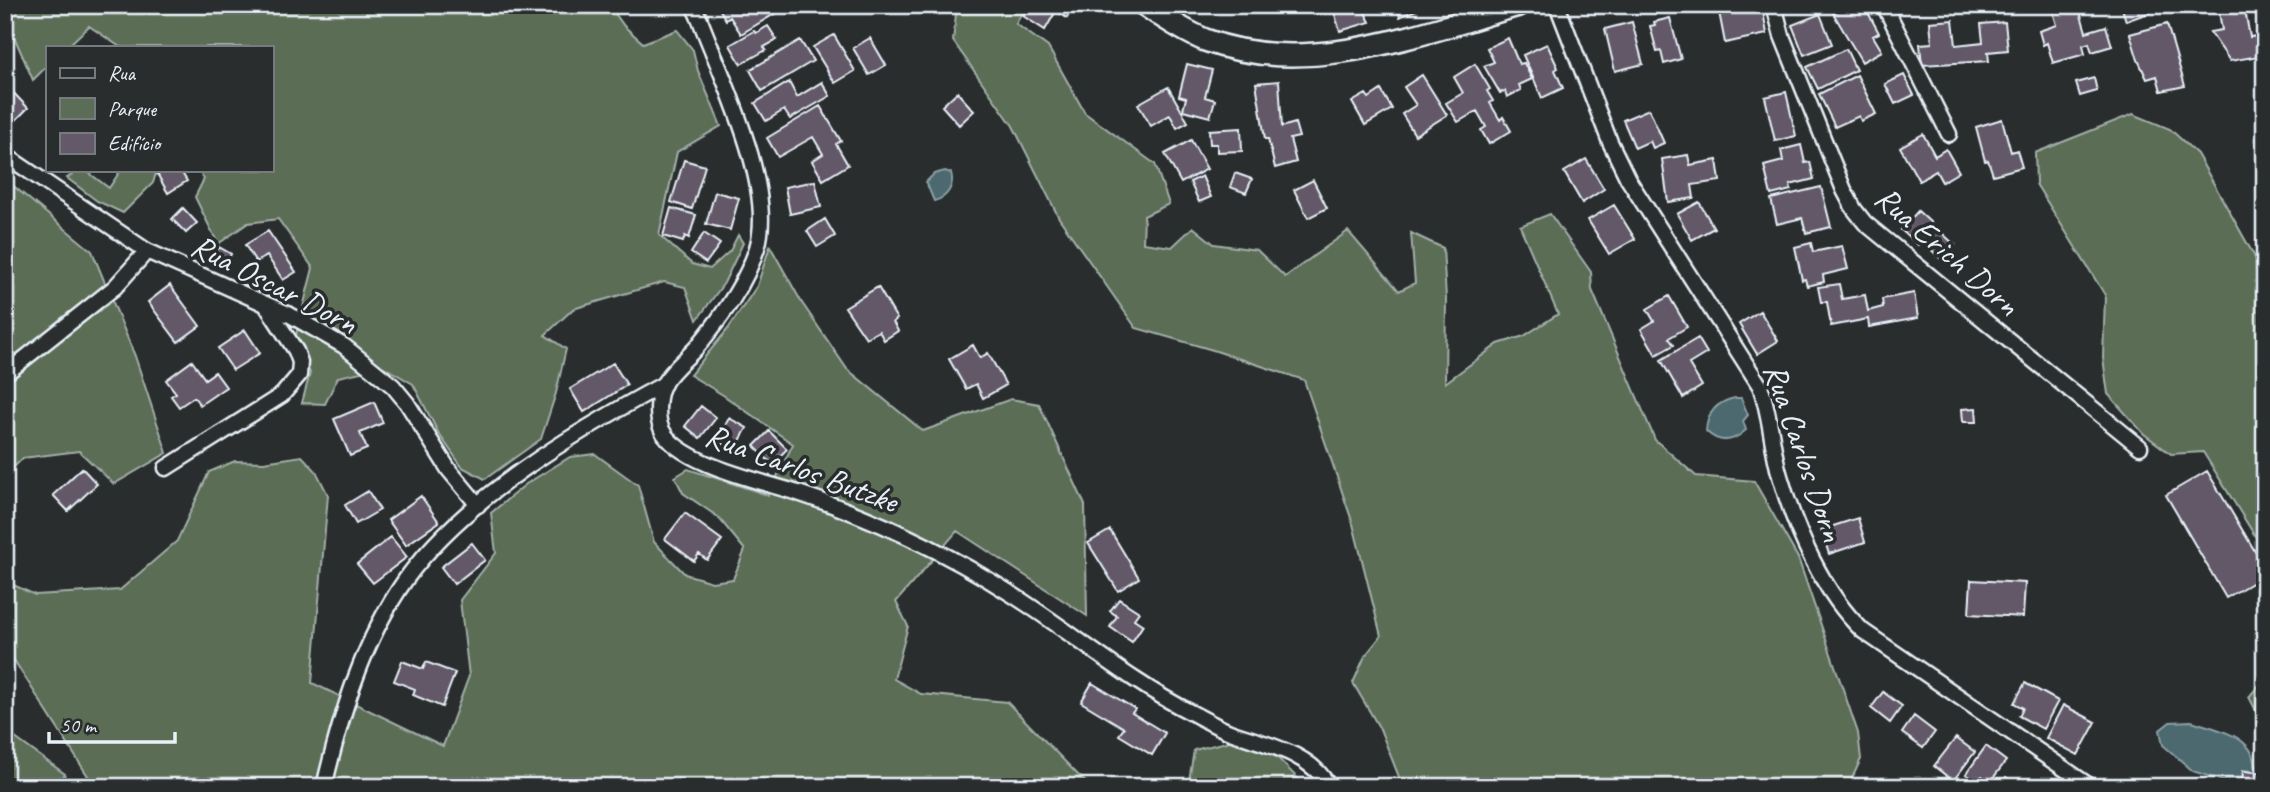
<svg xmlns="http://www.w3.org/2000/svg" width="2270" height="792" font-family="Caveat,sans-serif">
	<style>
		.green { fill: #5b6d57; stroke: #a2afa8; stroke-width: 2 }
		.water { fill: #4b696e; stroke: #8a9fa5; stroke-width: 2 }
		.building { fill: #645968; stroke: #e8f1f8; stroke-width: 2 }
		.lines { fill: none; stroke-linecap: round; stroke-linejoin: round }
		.street-casing { stroke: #e8f1f8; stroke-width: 19 }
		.secondary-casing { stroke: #e8f1f8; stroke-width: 26 }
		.street { stroke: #2a2d2e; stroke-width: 14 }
		.secondary { stroke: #2a2d2e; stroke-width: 21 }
		.labels { text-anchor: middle; stroke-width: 7; stroke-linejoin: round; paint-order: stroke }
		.street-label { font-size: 33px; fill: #e8f1f8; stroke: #2a2d2e }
	</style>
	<rect width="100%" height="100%" fill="#2a2d2e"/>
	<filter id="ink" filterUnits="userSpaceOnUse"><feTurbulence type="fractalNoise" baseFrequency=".0143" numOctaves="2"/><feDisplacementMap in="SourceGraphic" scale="14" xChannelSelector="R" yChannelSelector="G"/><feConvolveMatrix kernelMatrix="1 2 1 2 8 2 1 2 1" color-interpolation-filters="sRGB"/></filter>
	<g filter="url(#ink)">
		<path class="green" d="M11,5H609L624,26L643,43L677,30L693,50L698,71L721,126L677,152L659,235L692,264L710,269L730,251L738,235L743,243L724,283L697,320L685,287L664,282L573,309L545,335L566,349L556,393L541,439L485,479L462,467L439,434L413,384L384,367L338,377L325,404L302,403L310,373L296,335L313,268L278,219L248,223L218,244L195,197L204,179L199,170H271V47H120L89,26L67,47H47V66L33,80L5,16V10Z
			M957,5H1026L1016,24L1048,47L1085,113L1155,164L1169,204L1144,216L1143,243L1172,247L1193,227L1214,244L1257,250L1285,277L1348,231L1399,291L1415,283L1411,233L1443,248L1446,298L1445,383L1498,344L1524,336L1558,314L1520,226L1550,214L1591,272L1592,290L1655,440L1696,476L1754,481L1798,558L1858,733L1861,759L1848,787H1403L1380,729L1353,683L1365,656L1381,636L1353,524L1304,380L1213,350L1136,328L1059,218L1013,126L953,41Z
			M2133,114L2170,129L2197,154L2265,275V552L2203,452L2171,454L2144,434L2108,394L2103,358L2105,295L2036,184L2035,153Z
			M79,170H85L109,188L121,170H157L153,183L123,213L97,201L67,178Z
			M5,179L92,251L135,356L167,453L114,484L79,451L23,458L5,476Z
			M770,246L802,303L847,369L923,431L1011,399L1039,404L1085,505L1087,616L957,531L896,602L908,626L894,679L921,694L1007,702L1082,779L1092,787H91L93,784L5,646V581L35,595L120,590L177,541L209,472L235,461L264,462L302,456L316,471L328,495L312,683L443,746L469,676L460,600L496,553L491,513L526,484L570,457L595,454L638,485L654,542L685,574L712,582L733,579L745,550L718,517L683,493L675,477L688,469L768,495L793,444L723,395L690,375L728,329L757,286Z
			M2265,678V728L2249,697Z
			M11,735L65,774L56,787H5V743Z
			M1230,741L1276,756L1306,787H1188L1194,750Z"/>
		<path class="water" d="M945,171L951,173C955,186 947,198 934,201L926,182L934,174Z
			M1735,398H1741L1748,415L1743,421L1746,430C1733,442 1719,444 1706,431C1707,413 1716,402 1735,398Z
			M2191,721C2217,729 2257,736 2256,771L2243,770L2241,787L2193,771L2163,745L2160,730L2170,722Z"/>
		<path class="building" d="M717,5H772L776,13L741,34L730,17L726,20Z
			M1029,5H1074L1067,18L1056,11L1045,30L1023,16Z
			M1332,5H1361L1370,22L1340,31Z
			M1396,5H1428L1400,17Z
			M1724,5H1751L1752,8L1762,6L1767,34L1725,43L1719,12L1725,11Z
			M1859,5H1864L1879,33L1873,36L1882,51L1862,62L1833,13L1847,6L1849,10Z
			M2051,5H2078L2086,32L2106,26L2112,46L2092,52L2089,43L2083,45L2085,54L2053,63L2047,43L2043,45L2039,31L2057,25Z
			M2121,5H2155L2157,10L2126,21Z
			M2244,5L2250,37L2264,35L2265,55L2230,61L2210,32L2222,30L2218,6Z
			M1820,14L1832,44L1804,55L1792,25Z
			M1670,18L1681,59L1664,64L1661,51L1657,52L1650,26L1655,25L1654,22Z
			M1953,20L1956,45L1983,42L1981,24L2005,22L2008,50L1988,52L1989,61L1922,65L1920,44L1932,43L1930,22Z
			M1632,22L1643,64L1615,71L1605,29Z
			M2167,24L2185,86L2161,91L2157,76L2147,79L2138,60L2130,34Z
			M768,26L777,40L764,47L766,50L741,64L730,45L754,31L756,33Z
			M834,35L855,71L835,83L813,47Z
			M870,38L886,65L869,75L853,48Z
			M1508,38L1519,64L1524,63L1532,79L1519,85L1521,90L1507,97L1505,91L1500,93L1484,66L1494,62L1487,48Z
			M800,40L813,61L762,91L750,70Z
			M1547,44L1558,68L1555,70L1563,88L1542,98L1523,55Z
			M1846,49L1856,70L1818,89L1807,67Z
			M1187,64L1212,70L1205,97L1215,100L1210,117L1183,110L1186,98L1179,96Z
			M1475,64L1490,89L1487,91L1493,101L1490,103L1500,120L1503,117L1511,131L1489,144L1481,130L1486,127L1477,111L1458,122L1446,103L1463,93L1454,77Z
			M1422,75L1447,115L1415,135L1402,114L1416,105L1404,87Z
			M1857,75L1876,114L1861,121L1859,116L1835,127L1819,94Z
			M1904,75L1914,95L1895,104L1885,84Z
			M2094,78L2097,91L2080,96L2076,83Z
			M1279,81L1282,127L1295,123L1299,137L1290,139L1296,162L1275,168L1268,139H1265L1256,83Z
			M789,82L797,97L822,82L830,96L790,119L784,110L766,121L755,103Z
			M7,86L28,108L10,126L5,121Z
			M1168,87L1188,122L1177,128L1170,115L1151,126L1138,104Z
			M1381,90L1392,109L1365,125L1352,102L1366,94L1369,98Z
			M957,92L974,111L959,125L942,106Z
			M1786,92L1796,136L1775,141L1765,97Z
			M820,106L841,141L836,144L848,165L823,180L812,161L823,154L813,137L778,157L767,138Z
			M1649,109L1664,143L1653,148L1650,141L1635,148L1623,120Z
			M2002,119L2011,152L2017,150L2022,167L1993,175L1988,160L1985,161L1976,127Z
			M1241,128L1242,151L1217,152V144H1210L1209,130Z
			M1923,134L1935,156L1946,149L1959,172L1942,182L1936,171L1919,181L1900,147Z
			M1191,140L1207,169L1181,183L1165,154Z
			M1801,145L1805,163L1810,162L1814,179L1790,185L1791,190L1771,195L1764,166L1783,161L1781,150Z
			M1688,155L1690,165L1717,160L1720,181L1692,185L1694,198L1668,202L1662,159Z
			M1586,159L1604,189L1582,203L1564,172Z
			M684,160L705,166L692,209L671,202Z
			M160,170H180L187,181L168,193L156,172Z
			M1235,173L1252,179L1246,193L1230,187Z
			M1202,176L1211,197L1199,202L1190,182Z
			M1313,180L1327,208L1308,218L1294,190Z
			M815,181L821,207L790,214L785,187Z
			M1821,187L1831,227L1806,233L1802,218L1777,224L1771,199Z
			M715,192L739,198L730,230L706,224Z
			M1699,202L1714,228L1692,240L1677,214Z
			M1614,205L1635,239L1609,254L1588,220Z
			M183,208L197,223L186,233L172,219Z
			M671,208L696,215L689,238L685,236L683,242L663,236Z
			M1918,211L1955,245L1941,259L1922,241L1918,245L1901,230Z
			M825,219L835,236L817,247L807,231Z
			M268,231L296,272L283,280L267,256L256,262L245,245Z
			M704,233L720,244L706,263L691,253Z
			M1811,243L1813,252L1842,246L1848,269L1823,275L1824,282L1807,286L1805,279L1802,280L1795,247Z
			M219,247L231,254L226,265L214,258Z
			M1839,284L1842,299L1865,295L1868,311L1883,307L1882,299L1914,293L1918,318L1869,327L1868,319L1831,326L1827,302H1821L1818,287Z
			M170,285L200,326L178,342L148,302Z
			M878,287L897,319L893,322L898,331L884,340L879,331L866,338L845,307Z
			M1669,296L1687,327L1669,338L1674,345L1656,355L1641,329L1654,321L1647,309Z
			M1760,311L1778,341L1757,354L1739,324Z
			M245,330L260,353L233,370L218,348Z
			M1698,338L1707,353L1689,364L1702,386L1683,398L1661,360Z
			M973,345L980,358L988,353L1006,385L983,398L976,384L966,389L949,359Z
			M192,361L205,379L215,372L226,387L200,405L194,397L179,407L171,396L176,393L166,380Z
			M613,363L627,385L584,412L570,389Z
			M374,402L383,423L360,433L367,449L350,456L334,419Z
			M701,406L716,418L700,438L685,426Z
			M1976,408L1977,422H1963L1962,409Z
			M729,418L747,428L735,450L717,441Z
			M769,431L787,449L772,464L754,446Z
			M82,468L97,484L68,511L53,495Z
			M2207,471L2265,568V575L2226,598L2166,495Z
			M368,491L380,510L356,524L345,505Z
			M421,496L439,522L406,545L388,520Z
			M685,513L722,540L707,560L699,554L694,561L665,539Z
			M1858,518L1865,542L1829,554L1821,530Z
			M1110,530L1139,578L1118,591L1088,543Z
			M391,537L407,557L373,583L357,564Z
			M472,543L485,560L454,584L441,567Z
			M1971,580L2025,583L2023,617L1969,614Z
			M1119,599L1139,612L1134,619L1143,625L1132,642L1110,627L1117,616L1110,611Z
			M402,661L423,669L426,662L455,673L442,707L413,695L415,689L394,681Z
			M1092,683L1135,709L1132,713L1165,733L1152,755L1119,735L1124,728L1081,702Z
			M2025,683L2058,701L2043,729L2019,716L2023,708L2014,703Z
			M1883,692L1902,706L1890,723L1871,708Z
			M2063,705L2096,722L2078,755L2046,738Z
			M1914,716L1935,732L1923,748L1902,733Z
			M1956,738L1975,752L1953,781L1934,766Z
			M1986,746L2006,761L1990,782L1982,776L1977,782L1966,774Z
			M2243,771L2265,773V787H2242Z
			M2006,777L2016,784L2015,787H1998Z"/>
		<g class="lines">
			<g class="street-casing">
				<path id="street" d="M693,5L700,20C722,78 776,188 757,248C746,284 721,318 697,347C687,358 672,370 664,383C657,395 656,418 662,430C679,464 761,481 798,493C874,518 946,552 1013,595C1073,633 1128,681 1192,713C1204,719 1217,727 1230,732C1263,744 1311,752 1329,787
					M1557,5L1610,142L1628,179L1760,386C1771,415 1771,446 1780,476C1795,529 1823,593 1863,631L2091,787
					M1774,5L1782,36L1844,190L1854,209L1865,223L2140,447
					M1884,5L1949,134
					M5,155L147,251L290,315L344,346L393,386L407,403L449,470L478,505
					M5,374L115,287L147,251
					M166,468L282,395L299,375L300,362L296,351L266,305
					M324,787C341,715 363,640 406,579C464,498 577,431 664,384"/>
			</g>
			<g class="secondary-casing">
				<path id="secondary" d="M1145,5C1164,18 1184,31 1205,40C1308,79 1420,33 1519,5"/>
			</g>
			<use href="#street" class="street"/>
			<use href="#secondary" class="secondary"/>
		</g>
	</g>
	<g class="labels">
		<g class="street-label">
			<text transform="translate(1948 250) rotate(41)" y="12">Rua Erich Dorn</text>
			<text transform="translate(275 283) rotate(27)" y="12">Rua Oscar Dorn</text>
			<text transform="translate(1805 452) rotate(71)" y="12">Rua Carlos Dorn</text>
			<text transform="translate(802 467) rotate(20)" y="12">Rua Carlos Butzke</text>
		</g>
	</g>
	<rect width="2270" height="792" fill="none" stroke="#2a2d2e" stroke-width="28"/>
	<rect x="14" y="14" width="2242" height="764" fill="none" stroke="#e8f1f8" stroke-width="2.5" filter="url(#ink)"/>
	<rect x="46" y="46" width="228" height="126" fill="#2a2d2e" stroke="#767b7f" stroke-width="2"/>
	<rect x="60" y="68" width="35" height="10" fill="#2a2d2e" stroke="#767b7f" stroke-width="2"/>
	<text x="108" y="80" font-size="21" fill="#e8f1f8">Rua</text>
	<rect x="60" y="98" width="35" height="21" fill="#5b6d57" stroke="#767b7f" stroke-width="2"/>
	<text x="108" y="116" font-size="21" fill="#e8f1f8">Parque</text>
	<rect x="60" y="133" width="35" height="21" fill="#645968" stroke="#767b7f" stroke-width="2"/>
	<text x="108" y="150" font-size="21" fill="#e8f1f8">Edifício</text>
	<path d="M49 732v10h126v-10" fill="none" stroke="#e8f1f8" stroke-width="3.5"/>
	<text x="60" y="732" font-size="21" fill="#e8f1f8" stroke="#2a2d2e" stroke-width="5" paint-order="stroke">50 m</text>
</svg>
